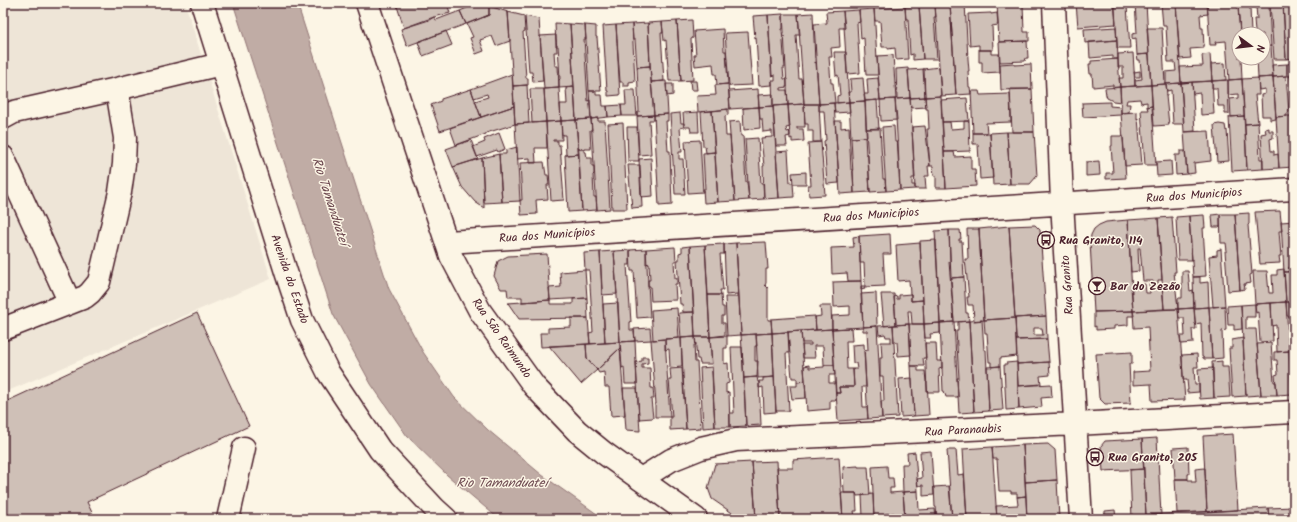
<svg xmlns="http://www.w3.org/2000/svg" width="1297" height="522" font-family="Kalam,sans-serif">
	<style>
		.built { fill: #eee5d7 }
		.water { fill: #c0aca5; stroke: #917474 }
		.building { fill: #cfc0b7; stroke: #4a1f2b; fill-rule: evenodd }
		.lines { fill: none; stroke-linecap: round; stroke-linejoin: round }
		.minor-casing { stroke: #4a1f2b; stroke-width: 25 }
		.highway-casing { stroke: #4a1f2b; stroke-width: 25 }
		.minor { stroke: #fcf5e5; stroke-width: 22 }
		.highway { stroke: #fcf5e5; stroke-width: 22 }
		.labels { text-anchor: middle; stroke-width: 3; stroke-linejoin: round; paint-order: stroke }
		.street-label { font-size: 12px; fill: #4a1f2b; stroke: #fcf5e5 }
		.poi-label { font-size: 12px; font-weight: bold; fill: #4a1f2b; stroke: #fcf5e5; text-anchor: start }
		.water-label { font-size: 13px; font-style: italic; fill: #6d4950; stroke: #fcf5e5 }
	</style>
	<rect width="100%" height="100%" fill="#fcf5e5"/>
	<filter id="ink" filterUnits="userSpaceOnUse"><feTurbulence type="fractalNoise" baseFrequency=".025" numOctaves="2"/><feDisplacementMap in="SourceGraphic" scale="8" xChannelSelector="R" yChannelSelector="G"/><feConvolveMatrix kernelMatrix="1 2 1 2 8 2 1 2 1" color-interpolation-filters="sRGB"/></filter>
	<g filter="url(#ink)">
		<path class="built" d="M3,3H185L271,279L3,393Z"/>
		<path class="water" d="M233,3H297L389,289L423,352L454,397L488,430L542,475L604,519H499L447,475L407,436L371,384L333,314Z"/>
		<path class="building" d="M398,3H447L450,13L434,17L429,20L404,28L397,6Z
			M467,3H483L489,5V15L466,24L460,11L469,7Z
			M965,3L968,59L969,71H968L969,87H970L971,94L956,95L950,4Z
			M997,3H1002V5L1023,4L1024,32H1029V41L999,42Z
			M1076,3H1114L1116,24L1078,27Z
			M1135,3H1146L1149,54L1137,55L1136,38L1132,39V34L1137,33Z
			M1161,3H1176L1181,83L1166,84V72L1176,71L1175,62H1168L1166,26H1163Z
			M1176,3H1207L1208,14L1200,15L1201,28H1203L1204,48L1190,49L1191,58L1180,59Z
			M1207,3H1229V5H1238L1240,34L1239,58H1241L1242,79L1229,80L1226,41L1215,42L1216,45H1210Z
			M1270,3H1283L1286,59H1274Z
			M1283,3H1294V58L1286,59Z
			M950,4L956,95L941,96L935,5Z
			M935,5L936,17H934L937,59H923L919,6Z
			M489,6L508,12L510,41L496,46L492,36L480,40L484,51L476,54L470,38L473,37L467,24L489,15Z
			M919,6L923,59L913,60V54L910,55L908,19H906L905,7Z
			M1127,6L1130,48H1117L1115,7Z
			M1256,6H1269L1271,46L1263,47V34H1258V32H1255L1254,19H1257Z
			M905,7L908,59L896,60L895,48L888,49V47H882L880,21H875L874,9Z
			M1238,7H1250L1251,34H1240Z
			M874,9L878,75H866L864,38L861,39L859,10Z
			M859,10L860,22L857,23L860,73L847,74L843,11Z
			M460,11L466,24L407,46L401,29L434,17L436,20Z
			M843,11L845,28H839L840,47L831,48L832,57H829L831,83H833L835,103L819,104L814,24L827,23L826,12Z
			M508,12L524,16L525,31L523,32L526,78H528V85L513,86Z
			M813,13L815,63L816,62L819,104H804L798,14Z
			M991,13V14L997,13L998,25L992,26L993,50H979V45L970,46L968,14Z
			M783,14V29H782L785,68H783L784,79H787V87L781,88V90H787L788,105L773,106L772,80H775V75L772,76L768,15Z
			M783,14H798L800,35H796L799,79H802L804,104L788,105Z
			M768,15L772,85L759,86L756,37L755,38L753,16Z
			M525,16L539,19L543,81L533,82L532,72H529Z
			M692,20L693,38L691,39L693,80L681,81L677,21Z
			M677,21L681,81H669L666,40L664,41L662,22Z
			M662,22L663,33H661L664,81L651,82L648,23Z
			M555,23L570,24L574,87L559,88V80L560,79L558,46H556Z
			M648,23L650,66L637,67L635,40H633L632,24Z
			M570,24L585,25L586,39H584L588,101L590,100L591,119L576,120Z
			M632,24L635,81L629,82V86H623V82H620L616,25Z
			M585,25L596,26V37H597L601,91H589Z
			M616,25L620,95L608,96V91H607L603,26Z
			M1116,27L1117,40L1085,43L1084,29Z
			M1147,28H1162L1165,84L1151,85Z
			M723,29L724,51H726L728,84L717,85L716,74H714L713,64L695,66L694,55H696L694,31Z
			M446,31L452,45L423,56L418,42Z
			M748,32L752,85L729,86L725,33Z
			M556,35L557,52H554L555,66H558L559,88L544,89L540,36Z
			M1117,40L1118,59H1113V56L1090,58L1089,42Z
			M1027,41L1028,58H1026L1025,61L1000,62L999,42Z
			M1271,46L1273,77L1258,78L1257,58H1263V47Z
			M979,50H991V54H999L1000,72L982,73V62H979Z
			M834,52H846L849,102L837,103V96L840,95L838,75L836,76Z
			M1133,53L1135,86L1120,87L1119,78H1123V67H1118V54Z
			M1149,54L1151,85L1135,86V80L1142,79L1140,60H1138L1137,55Z
			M1210,54L1212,81L1181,83L1180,67L1203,66L1202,55Z
			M893,55L896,99L880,100L877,56Z
			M1118,59L1120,87L1113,88V85L1093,87L1092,74H1090L1089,64H1091V61Z
			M1014,63V65L1031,64L1032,89L1001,90L1000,64Z
			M1225,63L1226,80L1212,81L1211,64Z
			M1294,63V76H1287V64Z
			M1287,64V76L1273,77L1272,65Z
			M650,66L654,115L637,116V113L639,112L637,67Z
			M939,67L941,96L925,97L923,69Z
			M908,68L910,98L897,99L896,69Z
			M924,69L925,97L910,98L908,70Z
			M1140,71V77H1135L1134,72Z
			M512,74L514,106L481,117L475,101L488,97L487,94L474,98L471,89Z
			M1286,76L1289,112L1287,113V116L1276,117L1273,77Z
			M1290,76H1294V102H1293V97H1292Z
			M1273,77L1276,119L1270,120V116H1262L1261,95L1265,94V89L1259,90L1258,78Z
			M863,78L865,101L849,102L848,92H851L850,79Z
			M878,78L880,100L865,101L864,94H868L867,79Z
			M1258,78L1259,95H1255L1258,123L1245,124L1242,79Z
			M1242,79L1244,116L1231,117L1230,99L1238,98V94L1228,95V80Z
			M1228,80L1229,114H1225V106H1218L1217,88H1212V81Z
			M666,81L668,114L654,115L651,82Z
			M690,81H696L697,90H691Z
			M1212,81L1214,114L1201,115L1200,93L1193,94L1192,82Z
			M1192,82L1195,131L1184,132L1181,83Z
			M1181,83L1184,124H1173L1171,90L1167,91L1166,84Z
			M666,84H673V95L667,96Z
			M728,84L730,109L698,112L697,96L716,95L715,85Z
			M1166,84L1167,96H1166L1169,125L1154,126L1151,85Z
			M527,85L529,123L515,124L513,86Z
			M1151,85L1152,106L1147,107V102L1141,103L1140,99L1127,100L1126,104H1130L1129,112L1121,113L1120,87Z
			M574,87L576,120L561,121L560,104H567L566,88Z
			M1120,87L1121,102L1113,101L1107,98L1106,95L1105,88Z
			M559,88L561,121L546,122L544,89Z
			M471,89L481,117L440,131L431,105L441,101V99Z
			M530,89H544L546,122L532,123Z
			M758,89L759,107L730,109L729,91Z
			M1010,89H1032L1034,132H1012Z
			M625,90H635L637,116H622L621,105H626Z
			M589,91H596V95H602L603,106H607L608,117L591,119Z
			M971,91H979L980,95L1010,94L1011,122L986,123L987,133H973Z
			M773,94V106L759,107L758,95Z
			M941,96L946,188H936V176H934L933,166H930L927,129H929L928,109H926L925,97Z
			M925,97L926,107L911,108L910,98Z
			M910,98L915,178H912V185H915V189L900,190L895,99Z
			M967,98L969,121L942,122L941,100Z
			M895,99L897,120L881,121L880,100Z
			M877,100L879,129H866L865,101Z
			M865,101L867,137L851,138L849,102Z
			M849,102L850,112L835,113L834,103Z
			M1110,102V106L1121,107V115L1083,117L1082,103Z
			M834,103L839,183L827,184L824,141L826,140L824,111H819V104Z
			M804,104H819L821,142H813V131H808V124H805Z
			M804,104L805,127H797V129H803L804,141L792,142V138L790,139L788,105Z
			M621,105L622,116L608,117L607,106Z
			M788,105L790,127L786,128L787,132L790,131V136L786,137L787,146H776L773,106Z
			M514,106L515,124L486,133V134L456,145L450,128Z
			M773,106L779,198L764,199L763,166H764L761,138L772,137V131L763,132L762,119H760L759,107Z
			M1152,106L1156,165H1145L1141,110H1148L1147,107Z
			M759,107L760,128L744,130L743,108Z
			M728,109V115L725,116L726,136H730L735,201L718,202L712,111Z
			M712,111L715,152L706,153L705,146H703L701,112Z
			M698,112L699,132H691L690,127H684L683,113Z
			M1137,112V119L1138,118L1142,165L1125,166L1121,113Z
			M680,113L681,123H684V127L680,128L682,152H679V159H683L685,194H675L670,114Z
			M668,114V121H666L668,151H670L672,205L659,206L654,115Z
			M654,115V120H649L651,154L639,155L637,116Z
			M1244,116L1247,170L1232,171L1229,117Z
			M1287,116H1294V167L1279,168L1276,117Z
			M598,118V121H605L610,209L597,210L591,119Z
			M591,119L592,130H590L591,149H578L576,120Z
			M576,120L579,154L566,155L565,135H562L561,121Z
			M561,121L562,140H553V141H558V145H560L564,200L551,201L546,122Z
			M740,121L741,136H743L746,182H747L749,200L735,201L729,122Z
			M835,121H841V128L849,127L851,170H853L854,193L840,194Z
			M964,121H969L970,151L944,152L942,122H950L951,129L964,128Z
			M546,122L547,148H535L536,163H530V158L517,159L515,124Z
			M623,123L627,209H612L608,124Z
			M1258,123L1260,159H1263V169L1247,170L1245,124Z
			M1219,124L1225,125L1226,131L1227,130L1229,161L1217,162L1214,125Z
			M894,126L895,142H898L900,190L886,191L882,127Z
			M925,126L930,166H928L929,176H925L926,189H915L912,127Z
			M627,127H637L639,161H628Z
			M880,128L883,179H885L886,191L870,192L866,129Z
			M1269,128V131H1273V138L1270,139L1271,151H1274V155L1278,154L1279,168L1263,169L1261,134L1266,133L1265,129Z
			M1209,131L1211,161L1194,163L1195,173L1187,174L1184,132Z
			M1007,132H1034L1037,176L1030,184H1010Z
			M1007,132L1010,184L993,185L990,133Z
			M499,133L505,149L498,152L497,150L477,157L473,147L485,142L484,139Z
			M973,133H990L993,178L980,179L978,144H973Z
			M1112,136H1123L1126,178L1106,179V173H1113L1111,146H1112Z
			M865,137L866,155H868L870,192L854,193L851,138Z
			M758,138L761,183H763L764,199L749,200L745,139Z
			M471,140L478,159L453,167L446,149Z
			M700,140L703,192L688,193L685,141Z
			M821,142L825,195L809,196L808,185H811L808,143Z
			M517,147L520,201L502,202L499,154H506V150Z
			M578,149H584V152H586L587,158H592V166H594V174L593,175L594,197H596L597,210L582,211Z
			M788,151L790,183H793L794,197L779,198L776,152Z
			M1180,151H1185L1187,174L1176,175L1175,155H1180Z
			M715,152L718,202L704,203L703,189H705L703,153Z
			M944,152H954L955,157L971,156V169H975L976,186L946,188Z
			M499,154L502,202L484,203L482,158Z
			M579,154L582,211L568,212L565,155Z
			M482,158L484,203V208L475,202L462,187L453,167Z
			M651,158L653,196L641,197L639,159Z
			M1099,161L1100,175L1086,176V162Z
			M1171,161L1172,175L1157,176L1156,162Z
			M544,162L546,175H548L549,185H547L548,199L536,200L537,214L521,215L520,200H522L520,163Z
			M628,165H640L642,207L632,208Z
			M806,172V184H793L792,173Z
			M1280,211L1282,231H1279L1281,256H1279L1280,263L1260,264L1255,212Z
			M1249,213V224L1248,225L1252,274L1250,275L1251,283L1244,284L1245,289L1240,290L1235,214Z
			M1220,214H1235L1240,290L1228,291L1225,251H1227L1226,243H1221Z
			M1220,214V227H1213L1212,215Z
			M1204,215L1205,228H1203L1206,276L1193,277L1189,216Z
			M1189,216L1192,260H1178L1176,217Z
			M1172,217L1176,272H1174L1178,309H1164L1158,218Z
			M1158,218L1162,280H1158V287L1154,288L1153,281H1143L1140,248H1138L1139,271L1131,272L1128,220Z
			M1128,220L1133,311L1094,312L1090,242L1091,235L1094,229L1099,225L1106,222Z
			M1294,221V267H1289V272H1284L1281,222Z
			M1035,225L1040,230L1046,316L1015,318L1009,226Z
			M1009,226L1015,318L984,320L979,229Z
			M967,229H979L984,320L974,321L973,305H968L967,297H969L965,259H968Z
			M949,230L950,262H949L954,322L940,323L935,231Z
			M949,230H960L961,239H959V241H962L964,277L951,278Z
			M890,234L891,254H883L885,286L864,287L865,289L861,290V286H865L864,263H860L859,236Z
			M859,236L861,281H848L847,273L832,274L831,248L854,247L853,237Z
			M936,240L940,323L924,324L920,241Z
			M766,242L768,269H766V283L765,285L768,288V320H771L772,333L741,335L736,243Z
			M736,243L741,335L727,336L725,297H737V294L726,295L724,244Z
			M920,243L923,300L911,301V294H910L909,280L898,281L896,245Z
			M724,244V254H720L723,290H720L721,295H708L705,245Z
			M705,245L710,337H695L690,246Z
			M690,246L694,312H683L682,304H680L677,260H679V253L682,252V247Z
			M675,247L676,261H674L675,278H677V284H675L676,300L651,301L650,286H648V280H650L649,263L646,264V249Z
			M646,249L650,317L637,318L634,271H631L630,250Z
			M1221,249L1225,306L1213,307L1209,256L1217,255V250Z
			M630,250V265H627L631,322H630V330H634L635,341L620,342L614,251Z
			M614,251L617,294L602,295L600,252Z
			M600,252L605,343L590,344L589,333L593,332L589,270H585L584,253Z
			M547,254L550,300L522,302V297H508L507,289H501L494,276L498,261L508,256Z
			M1284,269L1286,302L1255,304L1253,271H1267L1269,293H1273L1272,275H1277V270Z
			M585,270L587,298L550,300L549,288L561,287L560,272Z
			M1182,271H1188L1190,291L1193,290L1194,308L1178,309V298H1182Z
			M1294,271V302H1286L1284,272Z
			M964,277L966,313H968L969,321L954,322L951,278Z
			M1193,277H1200V283L1208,282L1209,307L1194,308Z
			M861,281L863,327L832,329V316L850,315V306L834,307L833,282Z
			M1149,283H1153L1154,288L1158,287V286L1162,285L1164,309L1133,311L1131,288H1137L1136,285L1145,284L1146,293H1150Z
			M876,293L877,326L863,327L861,294Z
			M881,294H894L896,325L884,326Z
			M911,294V301L923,300L924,324H912L911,311H908L909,324L896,325L894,297L897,296V299H899V295Z
			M708,295H721L722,307H724V316H722V323H725V335L710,337Z
			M587,298L588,318L519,319L508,303L550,300V304H573V299Z
			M1286,302L1289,351L1277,352L1276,325L1272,326L1271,303Z
			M1286,302H1294V316H1287Z
			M618,303L620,342L605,343L603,304Z
			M1271,303L1273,341L1260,342L1258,312L1256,313L1255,304Z
			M1255,304V317H1246V329H1256L1261,395L1246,396L1241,305Z
			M1241,305L1242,329L1234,330V325H1228L1227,306Z
			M820,306H831L832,329L816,330L815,317L821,316Z
			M1225,306L1226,330L1222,331L1223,358L1212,359L1209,307Z
			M1209,307L1212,359H1204L1203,357H1202L1201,323L1195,324L1194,308Z
			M677,308L679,338L653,340L651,310Z
			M1194,308L1196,329H1192L1193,343L1181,344L1180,336H1185L1184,318H1179L1178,309Z
			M1178,309L1185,400L1152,401L1151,384L1133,385V372L1150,371L1148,327L1134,328L1133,311Z
			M1133,311L1134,316H1128V325L1114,326V329L1096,330V326L1094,327V312Z
			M694,312L695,337L681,338L679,313Z
			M197,313L249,426L87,502L95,519H3V403Z
			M815,316L816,330L772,333L771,319Z
			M1046,316L1047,339L1016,340L1015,318ZM1034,328H1042L1043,335H1034Z
			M571,318H588L590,344L541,347L540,333H548V328L571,327Z
			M1015,318L1017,356L1000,358V366L991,367V362H989L987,333H985L984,320Z
			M982,320L984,350H986L989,411L974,412L969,321Z
			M969,321L974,412L959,413L957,378H959L956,331H958V322Z
			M954,322L958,397H946L944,391H943L940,323Z
			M940,323V333L930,334L931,338H925L924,324Z
			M909,324H924L926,358H923L924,366H911Z
			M909,324L911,355L898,356L897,342H894L893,325Z
			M893,325L898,417L882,418L881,401H884L883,376H880V358H882L881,342H891V337H886L885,334L879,335L878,326Z
			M877,326L882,418L868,419L864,351L868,350L867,331H863V327Z
			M650,328L651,340L635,341L634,329Z
			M851,328L852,341H846L847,369H853L854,387H839L840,393H836L832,329Z
			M832,329L834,365H824L823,346H814L815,358H803L802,345H811V343H802L801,331Z
			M801,331L805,381L797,382V378H792L788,332Z
			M788,332L789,353H786L789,411H776L772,333Z
			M772,333L774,377L758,378L756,334Z
			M1290,333H1294V393L1292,394Z
			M756,334L757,346H755V361H758L757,377L744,378L741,335Z
			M727,336V348H724V364L728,363L729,383L726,384V393L729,392L730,427H715L710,337Z
			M695,337H710L712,364H700L699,359H697Z
			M695,337L696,345H694L695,362H697L701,428L686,429L681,338Z
			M681,338L682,366L670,367L669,349L665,350V339Z
			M1243,338L1246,396L1232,397L1229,348H1232V340Z
			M665,339L670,417H655V404H656L651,340Z
			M1047,339L1049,362L1017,364L1016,340Z
			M635,341L637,384H625L624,367L622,368L620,342Z
			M620,342V348L597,370L587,359L586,344Z
			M925,343H936L937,361H942V368L939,369L940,392H927Z
			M1271,343L1274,382H1276L1277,395H1261L1257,344Z
			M586,344L587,359L597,370L581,384L549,346Z
			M864,344L866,387H862L863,407H867L868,419L838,421L836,393H840L839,387H854L853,369H857L856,363H853L852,345Z
			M731,347H742L746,426L730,427V413H734Z
			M620,348L625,415L611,416L609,387H605L604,372L599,373L597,370Z
			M1289,351L1292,394L1277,395L1275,375L1278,374L1277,360H1274V352Z
			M1132,352V364H1129L1131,403L1105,404L1099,398L1096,354Z
			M1197,354L1198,367H1194L1195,384H1199V392L1187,393V390H1188L1187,380H1183L1182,355Z
			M642,357H648V363L642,364V368H650L651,388H653L654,399H651L653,418L639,419L636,362L642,361Z
			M1222,361V367H1228L1230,397L1214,398L1212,362Z
			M1017,362L1019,409L1006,410L1004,365H1006V363Z
			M1049,362L1050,375L1040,376L1041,384L1018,386L1017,364Z
			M809,365V368L824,367V365H834L835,375H829V383H835L836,400H830V409L807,411L804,366Z
			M911,366H918V371H925L926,382H927L929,415L914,416Z
			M1000,366L1003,410L989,411L987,367Z
			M712,367L715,427L703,428L700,368Z
			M682,368L686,429L670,430V417H672L669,380H671L670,369Z
			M1213,368L1214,398L1200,399L1198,369Z
			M757,377L758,382H759L761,425L746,426L744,378Z
			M774,377L776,412L764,413L763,387L759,388V381H763V378Z
			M912,378L914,416L901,417L899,379Z
			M805,381L806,398L792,399L790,386H797V382Z
			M1051,384L1052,397L1041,398L1042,407L1019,409L1018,386Z
			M623,388H637L640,431L626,430Z
			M1233,434L1238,510L1207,512L1203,436Z
			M1157,438L1161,515H1146L1142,439Z
			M1142,439L1144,469L1103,471L1101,446L1105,441Z
			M1048,444L1055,450L1057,480L1025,482L1023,445Z
			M1023,445L1026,496L1017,497V493H1011V491H999L997,459H993L992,447Z
			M992,447L997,519H967L963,449Z
			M1188,447L1189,474H1188V479H1175L1173,448Z
			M947,450H956L958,475L964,474L967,519H952Z
			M931,451L934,495L923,496V485L918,486L917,479L922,478L920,452Z
			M915,452L918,491L903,492L902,464H908L907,453Z
			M839,457L843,519H780L777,468H793V460Z
			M777,461L780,519H756L752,462Z
			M752,462L756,519H746L740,514L738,517L712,499L708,488L715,464Z
			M858,466V467H868L870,495L857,496L856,493H844L843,467Z
			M887,466L888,478H893L894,488H890V493L903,492L905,519H894V513L885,514V519H874L872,467Z
			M1205,468L1207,512L1177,513L1175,479H1188V480H1192V482H1196L1195,469Z
			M1144,469L1146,518L1132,519L1130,470Z
			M1057,480L1059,519H1027L1025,482Z
			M949,486L952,519H937L936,507H935L934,487Z
			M918,491L919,510L935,509L936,519H905L903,492Z
			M841,493H856L857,511H854L855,517H863L862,495L873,494L874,519H843Z
			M1026,496L1027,519H997L996,506L1018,505L1017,497Z
			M1294,507V519H1269L1268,508Z
			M1268,508L1269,519H1146V515Z
			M1115,510L1116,519H1105V511Z"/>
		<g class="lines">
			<g class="minor-casing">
				<path id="minor" d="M1054,3L1062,202L1081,519
					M3,118L14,112L117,89L221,64
					M3,157L70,303
					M447,242L1294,189
					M3,329L85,297L90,293L99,282L120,192L124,164L125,138L117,89
					M641,479L671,460L701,448L736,440L1076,424L1294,412
					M228,519L244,448"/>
			</g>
			<g class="highway-casing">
				<path id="highway" d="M202,3L287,275L302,320L328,372L380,450L435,509L446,519
					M367,3L451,256L480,311L534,386L577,431L604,453L696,519"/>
			</g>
			<use href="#minor" class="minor"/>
			<use href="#highway" class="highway"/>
		</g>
	</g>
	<defs>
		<g id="bus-ring" transform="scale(0.9)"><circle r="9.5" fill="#fcf5e5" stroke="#4a1f2b" stroke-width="1.5"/><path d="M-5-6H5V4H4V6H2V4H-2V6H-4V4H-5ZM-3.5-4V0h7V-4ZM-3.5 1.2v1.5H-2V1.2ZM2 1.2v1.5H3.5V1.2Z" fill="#4a1f2b"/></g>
		<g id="bar-ring" transform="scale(0.9)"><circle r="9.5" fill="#fcf5e5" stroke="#4a1f2b" stroke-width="1.5"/><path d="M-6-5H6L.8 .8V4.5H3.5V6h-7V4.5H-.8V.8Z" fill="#4a1f2b"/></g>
	</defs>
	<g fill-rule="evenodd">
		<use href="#bus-ring" x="1046" y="240"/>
		<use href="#bar-ring" x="1097" y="286"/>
		<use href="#bus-ring" x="1095" y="457"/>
	</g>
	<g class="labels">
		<g class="street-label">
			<text transform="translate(1194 195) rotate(-4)" y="4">Rua dos Municípios</text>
			<text transform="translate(871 215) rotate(-4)" y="4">Rua dos Municípios</text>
			<text transform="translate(547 235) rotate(-4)" y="4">Rua dos Municípios</text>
			<text transform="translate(290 279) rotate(71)" y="4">Avenida do Estado</text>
			<text transform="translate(1067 285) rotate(-94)" y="4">Rua Granito</text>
			<text transform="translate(502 338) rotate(55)" y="4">Rua São Raimundo</text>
			<text transform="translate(963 430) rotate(-3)" y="4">Rua Paranaubis</text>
		</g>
		<g class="poi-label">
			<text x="1059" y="244">Rua Granito, 114</text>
			<text x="1110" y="290">Bar do Zezão</text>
			<text x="1108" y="461">Rua Granito, 205</text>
		</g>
		<g class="water-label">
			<text transform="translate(331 201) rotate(72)" y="5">Rio Tamanduateí</text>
			<text x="502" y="487">Rio Tamanduateí</text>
		</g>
	</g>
	<rect width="1297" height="522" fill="none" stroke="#fcf5e5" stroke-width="16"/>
	<rect x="8" y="8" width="1281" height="506" fill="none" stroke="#4a1f2b" stroke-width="1.5" filter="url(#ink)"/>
	<g transform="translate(1251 46) rotate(105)"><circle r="19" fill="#fcf5e5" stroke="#b59f9b"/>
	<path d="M0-3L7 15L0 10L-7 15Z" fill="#4a1f2b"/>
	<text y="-6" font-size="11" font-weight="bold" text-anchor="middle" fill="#4a1f2b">N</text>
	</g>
</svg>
